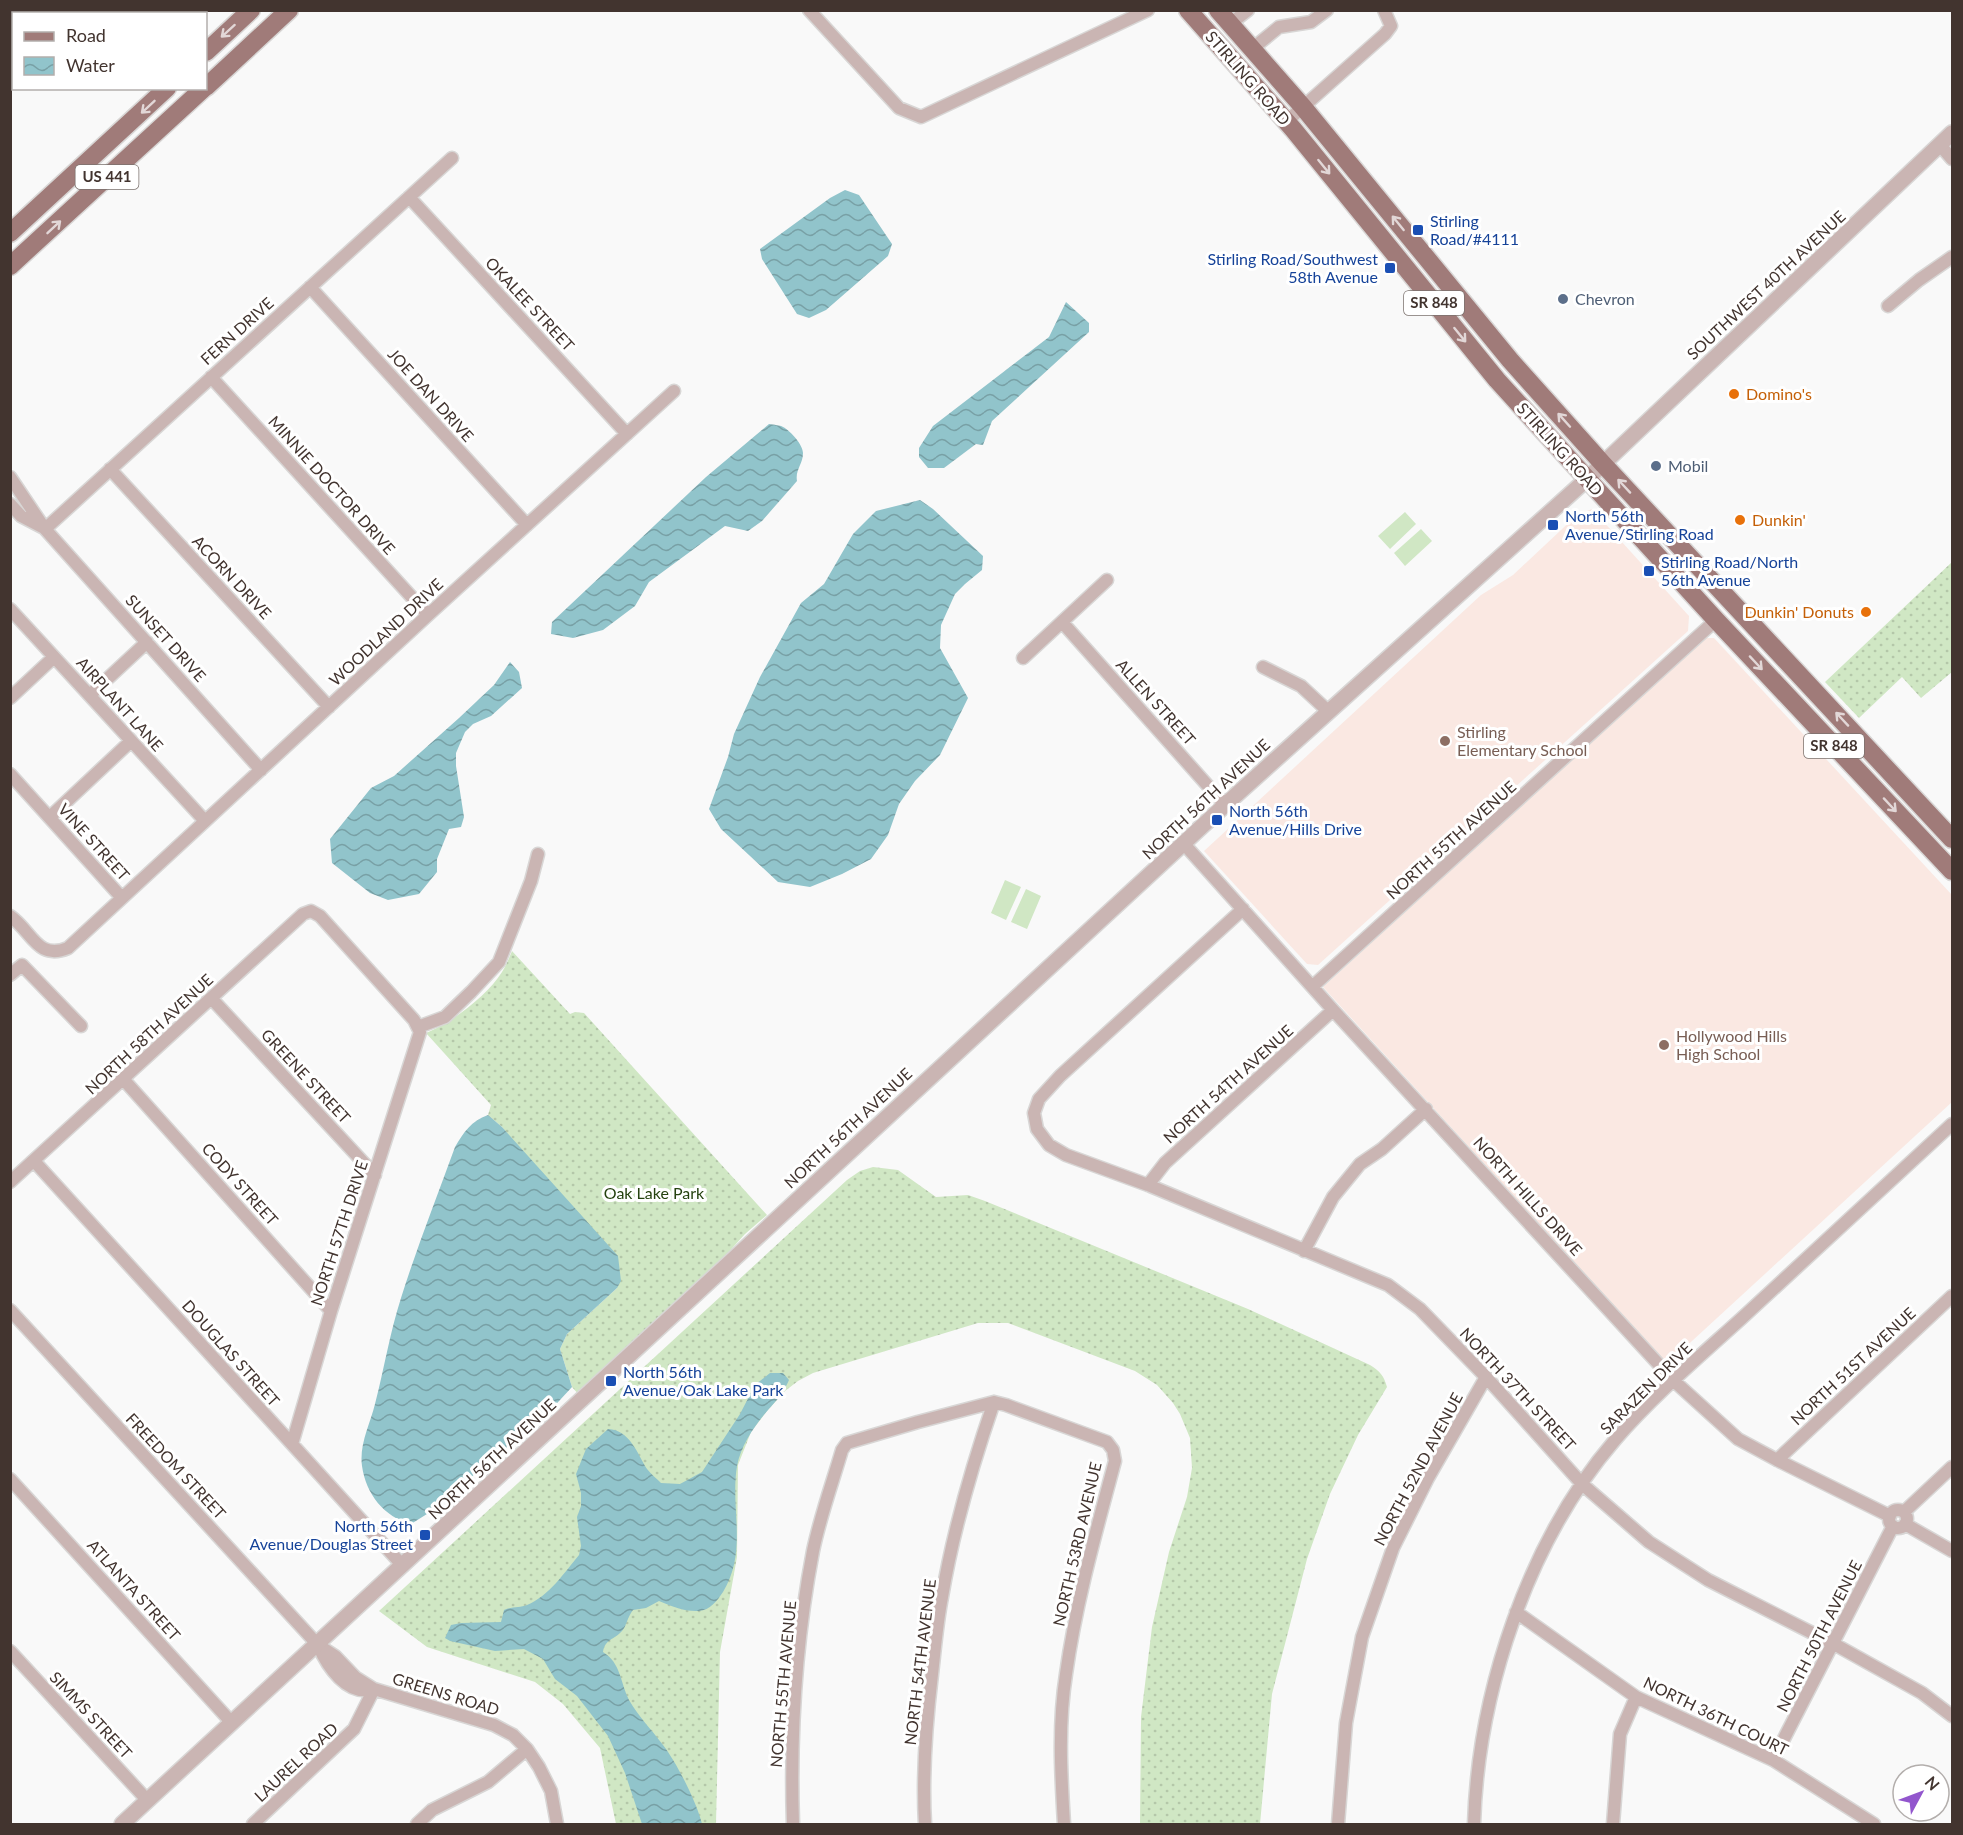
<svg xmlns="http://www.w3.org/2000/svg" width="1963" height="1835" font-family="Lato,sans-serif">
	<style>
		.built { fill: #fae8e2 }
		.grass { fill: url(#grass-dots) }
		.garden { fill: #d0e7c4 }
		.water { fill: url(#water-waves) }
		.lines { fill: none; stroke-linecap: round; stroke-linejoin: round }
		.minor-casing { stroke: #d8d6d5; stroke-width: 15 }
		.tertiary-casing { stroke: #d8d6d5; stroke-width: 18 }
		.primary-casing { stroke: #d8d6d5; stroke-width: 21 }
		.minor { stroke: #cab5b3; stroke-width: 12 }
		.tertiary { stroke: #cab5b3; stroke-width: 15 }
		.primary { stroke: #a07b79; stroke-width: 18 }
		.oneway { stroke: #e2d7d7 }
		.transit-dot { fill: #1a4fb4; stroke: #fff; stroke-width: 2 }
		.service-dot { fill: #5c6f8a; stroke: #fff; stroke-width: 2 }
		.food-dot { fill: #e8710a; stroke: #fff; stroke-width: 2 }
		.education-dot { fill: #8d6e63; stroke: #fff; stroke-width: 2 }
		.labels { text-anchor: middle; stroke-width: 6; stroke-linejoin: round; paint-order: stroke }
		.shield { fill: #fff; stroke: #7b716d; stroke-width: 1.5 }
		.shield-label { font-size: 15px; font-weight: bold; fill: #42342f }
		.street-label { font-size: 16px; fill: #42342f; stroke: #fff }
		.transit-label { font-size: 16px; fill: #164399; stroke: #fff; text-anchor: start }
		.service-label { font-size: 16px; fill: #4e5e75; stroke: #fff; text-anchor: start }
		.food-label { font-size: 16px; fill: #c56008; stroke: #fff; text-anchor: start }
		.education-label { font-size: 16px; fill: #785e54; stroke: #fff; text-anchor: start }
		.park-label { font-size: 16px; fill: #25420f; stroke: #fff }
	</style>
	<defs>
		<pattern id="grass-dots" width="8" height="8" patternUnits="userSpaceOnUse" patternTransform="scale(1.5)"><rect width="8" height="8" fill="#d0e7c4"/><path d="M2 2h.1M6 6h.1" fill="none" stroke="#b4c7a9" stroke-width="1.8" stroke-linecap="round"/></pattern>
		<pattern id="water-waves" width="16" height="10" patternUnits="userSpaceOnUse" patternTransform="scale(1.5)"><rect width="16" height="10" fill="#91c4cb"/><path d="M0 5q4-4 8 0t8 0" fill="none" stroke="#78a0a5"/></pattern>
	</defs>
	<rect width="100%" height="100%" fill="#f9f9f9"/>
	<path class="built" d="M1592,509L1689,616L1688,631L1318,965L1307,964L1204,851L1481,595L1513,575L1577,515Z
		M1705,638H1714L1952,895V1102L1667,1364L1323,987Z"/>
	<path class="grass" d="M1952,562V672L1921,698L1902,677L1859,718L1825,682Z
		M512,951L570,1014L575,1012L584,1013L767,1215L745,1234L698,1286L580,1396L572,1387L560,1349L567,1334L617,1288L502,1127L488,1115L491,1105L426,1033C451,1023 487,996 502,972C506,966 509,958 512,951Z
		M873,1167L898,1170L936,1197L968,1195L985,1201L1248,1309L1370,1365C1380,1371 1384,1376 1387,1387L1358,1435L1330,1494L1307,1559L1272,1694L1260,1824H1140L1141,1717L1152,1627L1169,1552L1187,1497L1192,1468L1190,1438L1180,1414L1173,1403L1157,1385L1135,1371L1008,1323H978L813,1373L798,1381L785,1391L767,1411L751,1432L738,1465L737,1557L720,1652L716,1824H616L600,1748L563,1704L535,1682L427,1647L379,1611L847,1180L860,1171Z"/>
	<path class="garden" d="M1405,512L1416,524L1390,549L1378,536Z
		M1421,529L1432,541L1405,566L1394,553Z
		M1005,880L1021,887L1006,920L991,913Z
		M1026,889L1041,896L1027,929L1011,922Z"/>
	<path class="water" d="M845,190L859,195L892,244L888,256L826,310L809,318L797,314L762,259L760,249L830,198Z
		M1066,302L1089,323V332L992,421L983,445L976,444L944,468H928L919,457V448L933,426L1049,337Z
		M769,424C774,425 780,425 783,427C791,431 803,445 803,453C803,464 795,470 797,481L762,521L748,531L725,526L649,582L635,606L603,630L573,638L551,634L552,622L706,477Z
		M920,500L933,509L983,556L982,570L965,584L955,594L941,625L940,648L968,698L940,755L915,781L899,804L888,835L871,859L842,874L810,887L778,882L721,829L709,809L728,757L734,734L760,677L801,603L824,584L853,534L876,511Z
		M510,662L519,672L522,688L491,716L473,724L465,732L456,753V766L464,817L461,827L449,829L437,859V872L419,894L388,900L370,893L332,863L330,839L371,788L394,776L459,718L494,685Z
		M488,1115L502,1127L618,1256L621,1281L617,1288L567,1334L560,1349L572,1387L547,1414L427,1514L411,1524C384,1517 366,1494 362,1466C359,1445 370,1424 375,1404C384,1369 390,1332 401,1298C417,1247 437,1197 455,1147C464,1132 471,1121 488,1115Z
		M770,1373H783L789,1380C784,1392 777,1400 768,1410C755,1425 741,1445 737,1466C730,1509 748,1551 723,1592C717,1601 710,1610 699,1611C685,1612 671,1606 659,1601L646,1608L633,1610C627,1618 626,1627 622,1631C614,1640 605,1639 603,1652C621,1663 620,1682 629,1700C639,1717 651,1729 663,1745C677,1763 697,1803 702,1824H642L625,1773L608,1736L577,1696L555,1679L543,1659L524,1649L495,1651L450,1641L445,1638L451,1625L461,1623L501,1622L504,1610C513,1606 520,1608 527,1605C549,1596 564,1573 579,1555L581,1546L577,1517L581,1506V1493L576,1474L586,1449L608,1429C630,1430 637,1453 647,1469C651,1474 657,1479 661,1483L680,1484L702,1472L740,1414L755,1385Z"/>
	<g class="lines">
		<g class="minor-casing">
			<path id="minor" d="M809,10L899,108L921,117L1148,10
				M1230,24L1248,10
				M1252,49L1279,27L1311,22L1327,10
				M1286,122L1385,34L1391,26L1384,10
				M1940,145L1952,159
				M409,197L627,434
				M310,287L527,525
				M1888,306L1919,280L1952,257
				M211,377L428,615
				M110,469L329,707
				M10,477L45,529L261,770
				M10,504L21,516L44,528
				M45,529L452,158
				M10,609L205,821
				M1062,622L1225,805
				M1023,658L1107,580
				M1263,667L1301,686L1329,712
				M90,695L147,642
				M10,698L54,657
				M10,774L122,898
				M50,817L131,741
				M1184,844L1333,1010L1674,1381L1738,1439L1777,1460L1890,1516
				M1243,909L1060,1076L1039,1099L1034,1113L1037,1129L1049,1145L1066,1155L1148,1185L1388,1285L1420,1309L1486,1377L1582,1484L1649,1542L1708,1580L1834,1644L1922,1693L1952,1716
				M10,916C32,931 37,961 68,948L428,615L674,391
				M10,975L22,965L81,1026
				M1313,986L1716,620
				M212,999L375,1175
				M418,1027L445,1017L471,992L499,962L531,881L538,854
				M124,1080L331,1311
				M34,1161L403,1566
				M10,1182L303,914L311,911L320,916L414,1020L420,1032L331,1311L292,1444
				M1148,1185L1165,1163L1333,1010
				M1304,1251L1333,1197L1360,1164L1382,1149L1426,1109
				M10,1310L318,1645L335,1656L355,1677L374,1689L494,1725L513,1735L527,1749L539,1767L551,1791L557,1824
				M1777,1460L1952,1296
				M10,1479L232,1723
				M1889 1519a9 9 0 1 1 18 0a9 9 0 1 1-18 0Z
				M1904,1512L1952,1467
				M1905,1524L1952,1551
				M1516,1612L1636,1697L1773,1760L1874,1824
				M318,1645C327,1666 347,1697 374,1689
				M10,1651L148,1801
				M1773,1760L1893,1526
				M253,1824L354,1729L374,1689
				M417,1824L432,1810L488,1782L527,1749
				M793,1824C790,1734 796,1640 813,1551C820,1517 832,1484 842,1450L847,1443L918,1422L994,1402L1006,1405L1107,1442L1113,1450L1115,1461C1096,1532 1076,1602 1066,1674C1058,1724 1061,1775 1064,1824
				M925,1824C922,1774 926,1724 932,1674C935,1648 937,1622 942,1597C953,1531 972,1466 994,1402
				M1338,1824L1346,1723L1362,1637L1393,1548L1428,1478L1486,1377
				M1474,1824C1478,1692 1528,1541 1615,1440C1653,1396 1699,1357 1742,1318C1812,1253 1882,1189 1952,1124
				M1613,1824L1620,1734L1636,1697"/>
		</g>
		<g class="tertiary-casing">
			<path id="tertiary" d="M122,1824L1225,805L1587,479L1952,133"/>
		</g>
		<g class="primary-casing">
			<path id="primary" d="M1188,10L1293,129L1497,380L1716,620L1952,871
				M1218,10L1303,107L1510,360L1603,464L1952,839
				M206,52L251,10
				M206,87L289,10
				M10,233L167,88
				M10,266L204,88"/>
		</g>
		<use href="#minor" class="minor"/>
		<use href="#tertiary" class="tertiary"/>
		<use href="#primary" class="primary"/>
	</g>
	<defs><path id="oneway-shaft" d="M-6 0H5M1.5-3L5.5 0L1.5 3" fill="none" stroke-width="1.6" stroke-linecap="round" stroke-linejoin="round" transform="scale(1.5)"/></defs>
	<g class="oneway">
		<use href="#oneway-shaft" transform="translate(228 31) rotate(138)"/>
		<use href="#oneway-shaft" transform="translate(148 107) rotate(137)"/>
		<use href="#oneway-shaft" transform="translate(1324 167) rotate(51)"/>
		<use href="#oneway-shaft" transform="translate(1398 223) rotate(-129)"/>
		<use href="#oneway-shaft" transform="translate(54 227) rotate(-43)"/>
		<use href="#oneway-shaft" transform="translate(1460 335) rotate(51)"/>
		<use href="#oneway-shaft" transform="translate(1564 420) rotate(-132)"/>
		<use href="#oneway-shaft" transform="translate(1624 486) rotate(-133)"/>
		<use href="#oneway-shaft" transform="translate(1756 663) rotate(47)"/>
		<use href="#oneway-shaft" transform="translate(1842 719) rotate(-133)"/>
		<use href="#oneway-shaft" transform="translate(1890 805) rotate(47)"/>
	</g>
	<g class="transit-dot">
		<rect x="1412" y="224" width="12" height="12" rx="3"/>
		<rect x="1384" y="262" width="12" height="12" rx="3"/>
		<rect x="1547" y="519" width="12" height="12" rx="3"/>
		<rect x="1643" y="565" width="12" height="12" rx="3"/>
		<rect x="1211" y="814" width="12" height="12" rx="3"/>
		<rect x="605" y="1375" width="12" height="12" rx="3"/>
		<rect x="419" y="1529" width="12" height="12" rx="3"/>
	</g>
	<g class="service-dot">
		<circle cx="1563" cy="299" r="6"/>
		<circle cx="1656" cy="466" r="6"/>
	</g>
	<g class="food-dot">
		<circle cx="1734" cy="394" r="6"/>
		<circle cx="1740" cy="520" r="6"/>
		<circle cx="1866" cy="612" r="6"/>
	</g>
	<g class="education-dot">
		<circle cx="1445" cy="741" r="6"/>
		<circle cx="1664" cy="1045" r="6"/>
	</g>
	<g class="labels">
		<g class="shield">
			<rect x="75.5" y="165" width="63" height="24" rx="4.5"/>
			<rect x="1404" y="291" width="60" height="24" rx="4.5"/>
			<rect x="1804" y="734" width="60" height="24" rx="4.5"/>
		</g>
		<g class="shield-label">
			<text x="107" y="182">US 441</text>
			<text x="1434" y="308">SR 848</text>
			<text x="1834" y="751">SR 848</text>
		</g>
		<g class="street-label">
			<text transform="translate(1248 78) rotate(49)" y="6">STIRLING ROAD</text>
			<text transform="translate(1766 285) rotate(-43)" y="6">SOUTHWEST 40TH AVENUE</text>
			<text transform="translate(530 304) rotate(47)" y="6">OKALEE STREET</text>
			<text transform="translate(237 331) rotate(-42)" y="6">FERN DRIVE</text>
			<text transform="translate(431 395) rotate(48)" y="6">JOE DAN DRIVE</text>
			<text transform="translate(1560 449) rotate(48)" y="6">STIRLING ROAD</text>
			<text transform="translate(332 485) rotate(48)" y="6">MINNIE DOCTOR DRIVE</text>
			<text transform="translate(232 577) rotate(47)" y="6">ACORN DRIVE</text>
			<text transform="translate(386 632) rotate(-43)" y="6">WOODLAND DRIVE</text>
			<text transform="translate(166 638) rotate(48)" y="6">SUNSET DRIVE</text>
			<text transform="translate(1156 702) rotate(48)" y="6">ALLEN STREET</text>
			<text transform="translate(120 704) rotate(48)" y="6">AIRPLANT LANE</text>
			<text transform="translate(1206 799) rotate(-43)" y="6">NORTH 56TH AVENUE</text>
			<text transform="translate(1451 840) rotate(-42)" y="6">NORTH 55TH AVENUE</text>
			<text transform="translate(94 842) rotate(48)" y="6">VINE STREET</text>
			<text transform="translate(149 1034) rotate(-43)" y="6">NORTH 58TH AVENUE</text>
			<text transform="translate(306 1076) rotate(47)" y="6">GREENE STREET</text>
			<text transform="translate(1228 1084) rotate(-42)" y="6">NORTH 54TH AVENUE</text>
			<text transform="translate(848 1128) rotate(-43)" y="6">NORTH 56TH AVENUE</text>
			<text transform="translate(240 1184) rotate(48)" y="6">CODY STREET</text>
			<text transform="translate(1528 1196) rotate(48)" y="6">NORTH HILLS DRIVE</text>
			<text transform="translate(339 1233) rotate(-72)" y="6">NORTH 57TH DRIVE</text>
			<text transform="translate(231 1353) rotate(48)" y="6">DOUGLAS STREET</text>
			<text transform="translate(1853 1366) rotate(-43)" y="6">NORTH 51ST AVENUE</text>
			<text transform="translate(1646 1388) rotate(-45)" y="6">SARAZEN DRIVE</text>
			<text transform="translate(1518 1389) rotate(47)" y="6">NORTH 37TH STREET</text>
			<text transform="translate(492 1459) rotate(-43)" y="6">NORTH 56TH AVENUE</text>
			<text transform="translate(176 1466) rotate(47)" y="6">FREEDOM STREET</text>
			<text transform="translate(1418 1469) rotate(-62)" y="6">NORTH 52ND AVENUE</text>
			<text transform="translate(1077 1544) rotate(-77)" y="6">NORTH 53RD AVENUE</text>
			<text transform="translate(134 1590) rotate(48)" y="6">ATLANTA STREET</text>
			<text transform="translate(1819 1636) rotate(-63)" y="6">NORTH 50TH AVENUE</text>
			<text transform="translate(920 1662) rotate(-83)" y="6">NORTH 54TH AVENUE</text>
			<text transform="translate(783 1684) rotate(-85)" y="6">NORTH 55TH AVENUE</text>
			<text transform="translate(446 1694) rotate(17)" y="6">GREENS ROAD</text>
			<text transform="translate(91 1715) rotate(47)" y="6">SIMMS STREET</text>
			<text transform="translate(1716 1716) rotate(26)" y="6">NORTH 36TH COURT</text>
			<text transform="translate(296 1762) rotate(-43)" y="6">LAUREL ROAD</text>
		</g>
		<g class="transit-label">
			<text x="1430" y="227">Stirling<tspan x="1430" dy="18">Road/#4111</tspan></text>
			<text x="1378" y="265" text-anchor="end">Stirling Road/Southwest<tspan x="1378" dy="18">58th Avenue</tspan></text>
			<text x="1565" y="522">North 56th<tspan x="1565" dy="18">Avenue/Stirling Road</tspan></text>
			<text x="1661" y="568">Stirling Road/North<tspan x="1661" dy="18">56th Avenue</tspan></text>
			<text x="1229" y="817">North 56th<tspan x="1229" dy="18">Avenue/Hills Drive</tspan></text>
			<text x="623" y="1378">North 56th<tspan x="623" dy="18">Avenue/Oak Lake Park</tspan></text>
			<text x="413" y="1532" text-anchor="end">North 56th<tspan x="413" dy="18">Avenue/Douglas Street</tspan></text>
		</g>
		<g class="service-label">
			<text x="1575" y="305">Chevron</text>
			<text x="1668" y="472">Mobil</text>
		</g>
		<g class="food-label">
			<text x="1746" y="400">Domino's</text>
			<text x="1752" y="526">Dunkin'</text>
			<text x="1854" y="618" text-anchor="end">Dunkin' Donuts</text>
		</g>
		<g class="education-label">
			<text x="1457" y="738">Stirling<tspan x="1457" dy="18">Elementary School</tspan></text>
			<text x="1676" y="1042">Hollywood Hills<tspan x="1676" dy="18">High School</tspan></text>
		</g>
		<g class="park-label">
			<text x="654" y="1199">Oak Lake Park</text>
		</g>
	</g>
	<rect width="1963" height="1835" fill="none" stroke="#42342f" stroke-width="24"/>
	<rect x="12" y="12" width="195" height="78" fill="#ffffff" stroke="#b3aeac" stroke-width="1.5"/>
	<rect x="24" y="32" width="30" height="9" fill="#a07b79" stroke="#b3aeac" stroke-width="1.5"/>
	<text x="66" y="42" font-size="18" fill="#42342f">Road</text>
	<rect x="24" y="57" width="30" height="18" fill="url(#water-waves)" stroke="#b3aeac" stroke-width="1.5"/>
	<text x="66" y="72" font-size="18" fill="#42342f">Water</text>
	<g transform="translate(1921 1793) rotate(49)"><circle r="28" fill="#ffffff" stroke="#b3aeac" stroke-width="1.5"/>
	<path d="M0-4.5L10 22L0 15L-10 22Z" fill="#9256cd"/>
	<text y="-9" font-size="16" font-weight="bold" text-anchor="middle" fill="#42342f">N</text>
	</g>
</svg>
